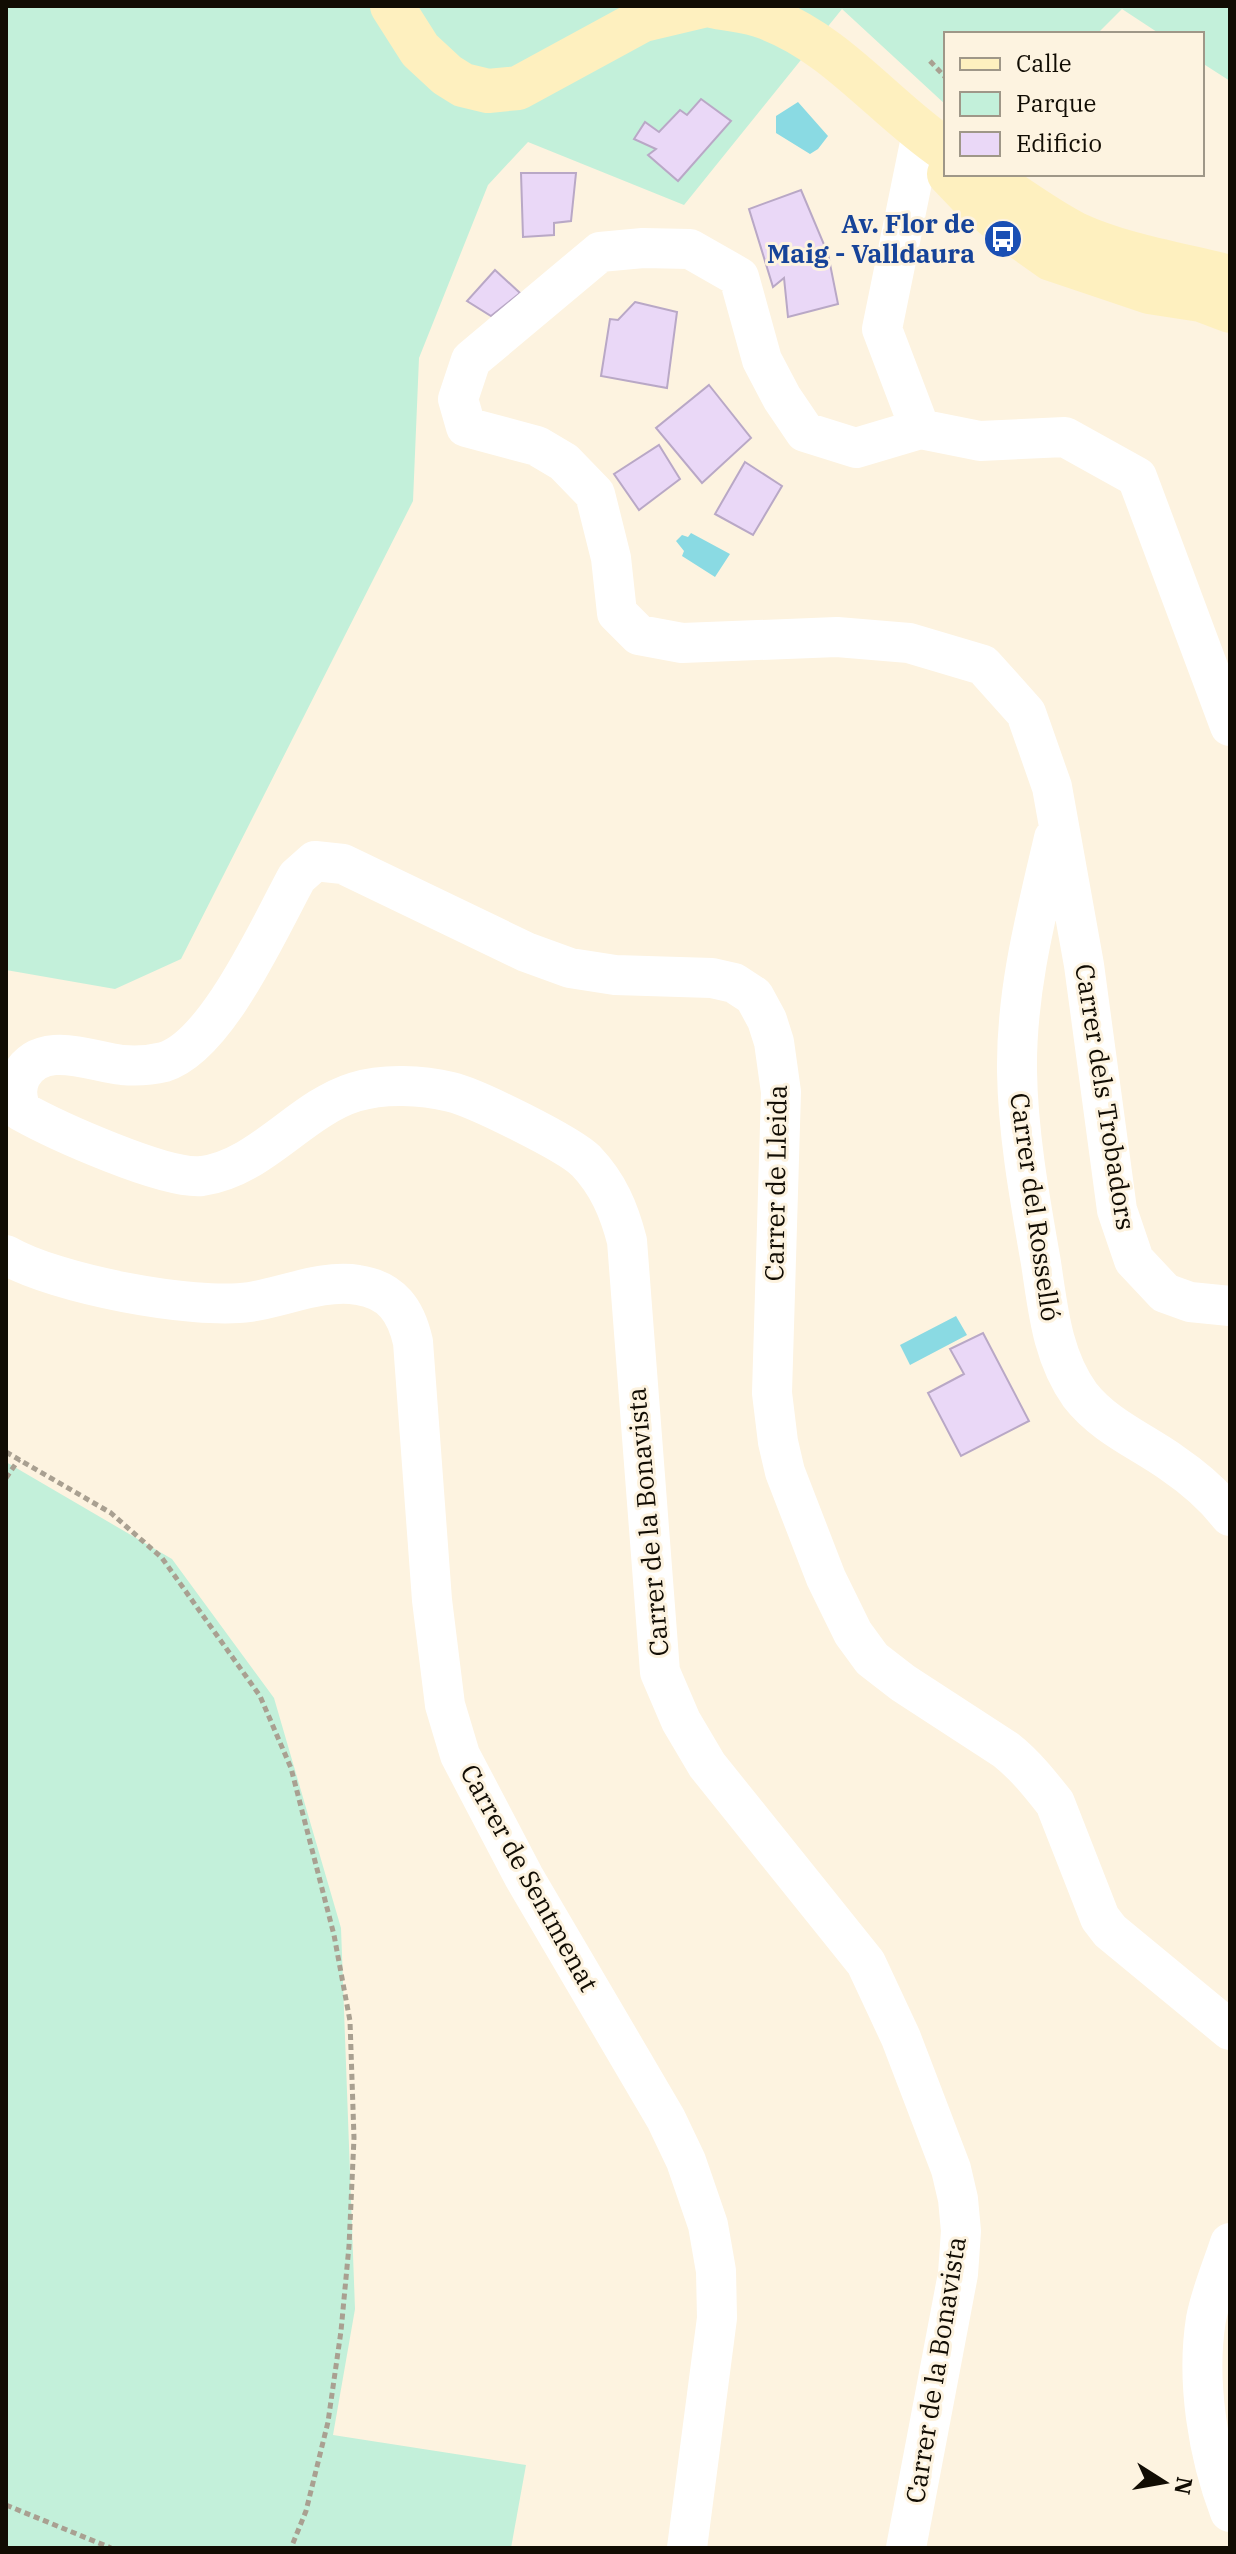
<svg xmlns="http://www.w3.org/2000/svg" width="1236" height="2554" font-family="'IBM Plex Serif',serif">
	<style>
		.green { fill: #c3f0da }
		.water { fill: #8adae3 }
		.building { fill: #ead8f7; stroke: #b9a8c6; stroke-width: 2 }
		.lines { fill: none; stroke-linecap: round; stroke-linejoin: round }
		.path { stroke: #a9a091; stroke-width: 5; stroke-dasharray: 6 4; stroke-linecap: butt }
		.street { stroke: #fff; stroke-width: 40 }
		.secondary { stroke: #fef0bf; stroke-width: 44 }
		.labels { text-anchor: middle; stroke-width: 6; stroke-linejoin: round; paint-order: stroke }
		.transit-label { font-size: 26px; font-weight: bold; fill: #164399; stroke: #fdf3e0; text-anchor: end }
		.street-label { font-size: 26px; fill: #110c03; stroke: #fdf3e0 }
	</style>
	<rect width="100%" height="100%" fill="#fdf3e0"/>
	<path class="green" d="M6,6H1230V81L1202,63V34H1160L1122,9L1097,34H946V105L842,9L684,205L528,142L488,185L419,358L413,501L181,959L115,989L6,970Z
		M6,1462L172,1559L274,1698L341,1928L355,2309L333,2435L526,2465L511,2548H6Z"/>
	<path class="water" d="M798,102L828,136L818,149L810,154L776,133V116Z
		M691,533L730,554L715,577L682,556L684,551L676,541L682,535L688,537Z
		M956,1316L967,1335L910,1365L900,1345Z"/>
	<path class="building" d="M701,99L731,121L678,181L648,155L656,149L634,139L645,122L659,132L680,110L687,115Z
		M521,173H576L571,221L554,223V235L523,237Z
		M801,190L828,254L838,304L788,317L784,278L773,287L749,209Z
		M495,270L520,293L491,316L467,301Z
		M635,302L677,312L667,388L601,376L610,319L618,320Z
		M709,385L751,438L702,483L656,428Z
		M659,445L680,479L639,510L614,474Z
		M745,462L782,486L753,535L715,514Z
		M983,1333L1029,1421L961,1456L928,1393L964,1374L950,1349Z"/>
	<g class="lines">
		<path class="path" d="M930,61L946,78
			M6,1452L111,1513L162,1558L260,1696L291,1768L334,1935L350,2021L354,2138L349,2246L341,2331L328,2422L306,2511L291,2548
			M6,1478L19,1459
			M6,2505L111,2548"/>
		<path class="street" d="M922,133L882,329L920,429L980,441L1065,437L1137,477L1230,726
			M920,429L856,448L805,432L782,398L762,360L739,277L690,249L643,248L600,252L471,360L458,399L466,427L537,446L564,462L595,494L611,558L617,613L639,635L682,643L837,637L909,643L983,665L1026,713L1052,787L1084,965L1117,1210L1134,1260L1165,1293L1190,1302L1230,1306
			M1054,838C1036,915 1016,991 1017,1071C1018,1135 1030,1200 1041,1263C1048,1309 1052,1356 1080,1395C1104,1426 1141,1441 1172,1463C1194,1478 1214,1495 1230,1516
			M6,1255C56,1284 192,1310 250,1302C284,1297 323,1279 358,1285C392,1290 406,1311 413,1342L432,1600L445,1705L460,1755L524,1877L666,2119L686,2161L708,2225L716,2271L717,2318L687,2548
			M1230,2243C1222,2268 1211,2293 1206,2319C1196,2381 1208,2455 1230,2512
			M906,2548L958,2274L961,2231L958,2199L951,2169L901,2038L866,1963L707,1765L681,1721L660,1672L627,1241C619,1210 608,1184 586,1161C569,1144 476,1098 451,1092C422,1085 384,1083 355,1092C300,1109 261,1168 202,1176C165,1180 55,1130 21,1111C17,1098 15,1088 21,1076C41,1039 89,1061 122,1065C134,1066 152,1065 164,1062C217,1046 270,926 297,877L315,861L343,864L526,952L570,968L615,975L712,978L734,983L754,996L767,1020L774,1042L781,1092L772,1393L778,1442L785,1472L826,1578L853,1633L872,1659L903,1683L1006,1750C1025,1765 1040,1784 1055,1803L1100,1918L1110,1931L1230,2030"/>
		<path class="secondary" d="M392,6L420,50L447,75L463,85L488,91L518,88L643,20L702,6
			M712,6C730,10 750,11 767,18C837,44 885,109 946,150
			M949,174L970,196L1010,230L1051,259L1149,292L1201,300L1230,311
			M982,174C1013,194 1043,217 1076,234C1124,256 1179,264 1230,277"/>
	</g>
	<defs>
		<g id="bus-disc" transform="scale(2)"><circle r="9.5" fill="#1a4fb4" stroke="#fdf3e0"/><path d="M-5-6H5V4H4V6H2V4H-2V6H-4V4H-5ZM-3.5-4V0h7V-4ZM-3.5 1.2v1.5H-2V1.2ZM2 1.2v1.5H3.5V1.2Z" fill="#fff"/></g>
	</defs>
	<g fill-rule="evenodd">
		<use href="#bus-disc" x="1003" y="239"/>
	</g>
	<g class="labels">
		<g class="transit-label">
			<text x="975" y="233">Av. Flor de<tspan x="975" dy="30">Maig - Valldaura</tspan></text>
		</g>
		<g class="street-label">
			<text transform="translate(1105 1097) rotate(81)" y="9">Carrer dels Trobadors</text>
			<text transform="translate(776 1183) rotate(-89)" y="9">Carrer de Lleida</text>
			<text transform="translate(1035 1207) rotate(82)" y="9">Carrer del Rosselló</text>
			<text transform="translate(648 1522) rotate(-95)" y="9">Carrer de la Bonavista</text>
			<text transform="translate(529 1878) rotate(61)" y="9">Carrer de Sentmenat</text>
			<text transform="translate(936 2370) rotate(-81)" y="9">Carrer de la Bonavista</text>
		</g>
	</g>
	<rect width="1236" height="2554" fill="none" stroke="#110c03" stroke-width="16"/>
	<rect x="944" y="32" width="260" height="144" fill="#fdf3e0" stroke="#9f9788" stroke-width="2"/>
	<rect x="960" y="58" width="40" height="12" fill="#fef0bf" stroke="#9f9788" stroke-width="2"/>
	<text x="1016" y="72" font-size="24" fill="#110c03">Calle</text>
	<rect x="960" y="92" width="40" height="24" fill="#c3f0da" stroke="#9f9788" stroke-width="2"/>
	<text x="1016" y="112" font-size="24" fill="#110c03">Parque</text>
	<rect x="960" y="132" width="40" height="24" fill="#ead8f7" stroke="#9f9788" stroke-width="2"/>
	<text x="1016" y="152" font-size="24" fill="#110c03">Edificio</text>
	<g transform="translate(1164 2482) rotate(101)" stroke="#fdf3e0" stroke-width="6" paint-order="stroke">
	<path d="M0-6L14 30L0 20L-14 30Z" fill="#110c03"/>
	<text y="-12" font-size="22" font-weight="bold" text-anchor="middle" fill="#110c03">N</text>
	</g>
</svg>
